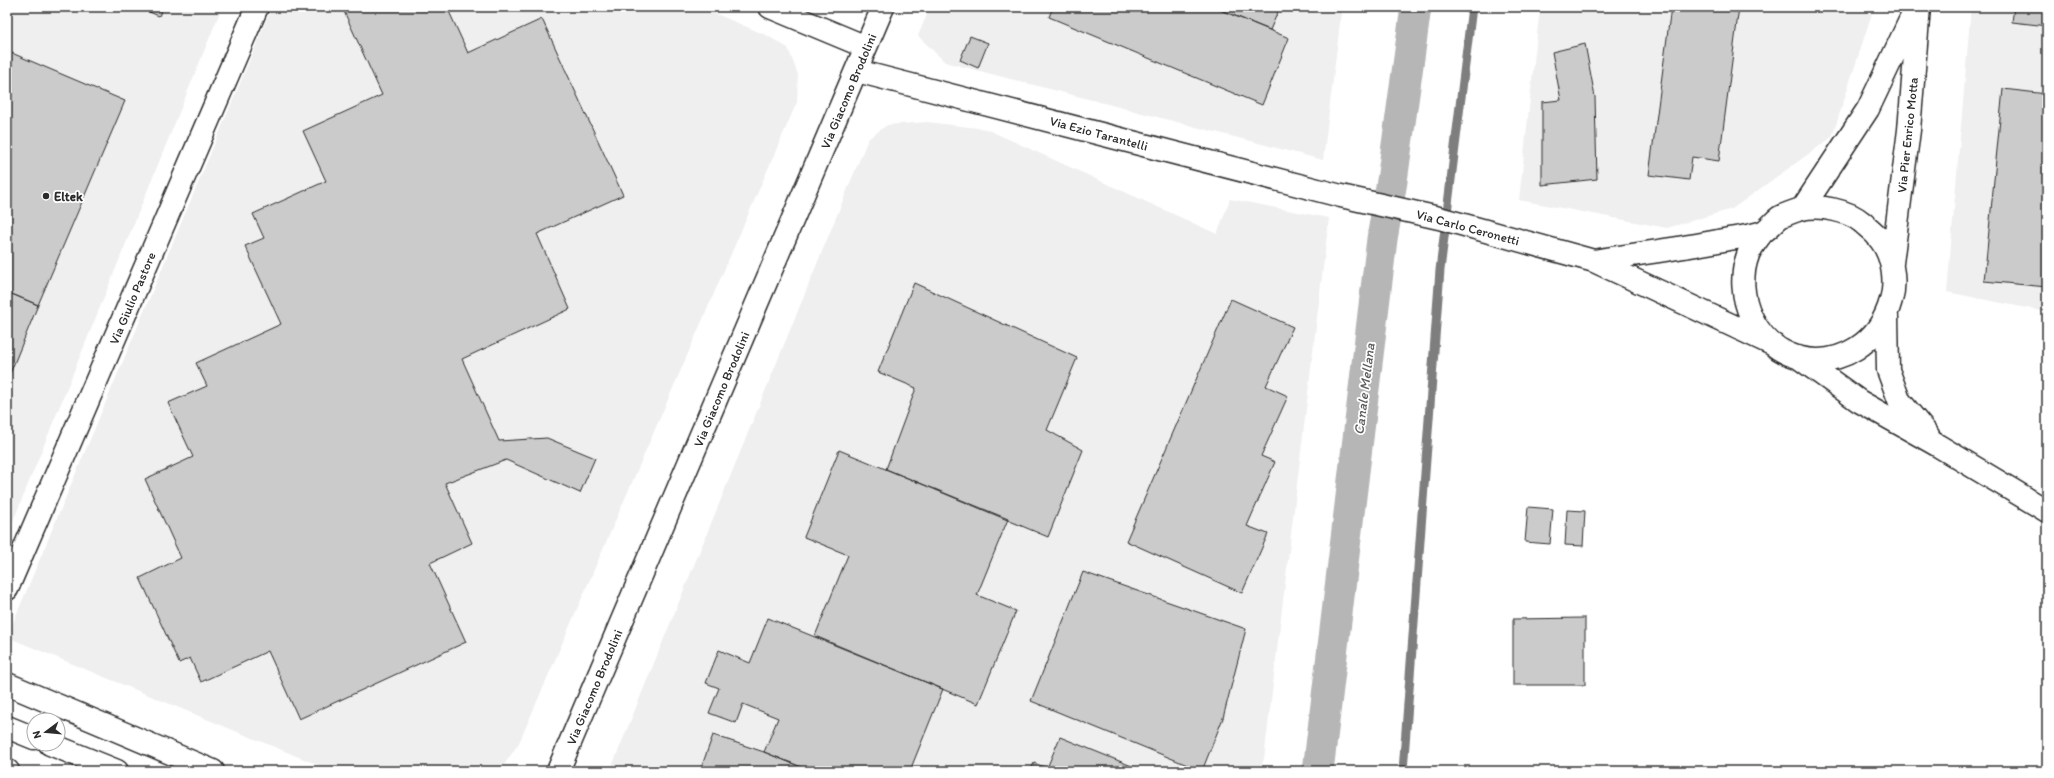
<svg xmlns="http://www.w3.org/2000/svg" width="2054" height="778" font-family="Itim,sans-serif">
	<style>
		.built { fill: #efefef }
		.lines { fill: none; stroke-linecap: round; stroke-linejoin: round }
		.stream { stroke: #7e7e7e; stroke-width: 9 }
		.canal { stroke: #b6b6b6; stroke-width: 31 }
		.building { fill: #cbcbcb; stroke: #2b2b2b }
		.minor-casing { stroke: #2b2b2b; stroke-width: 25 }
		.highway-casing { stroke: #2b2b2b; stroke-width: 25 }
		.minor { stroke: #fff; stroke-width: 22 }
		.highway { stroke: #fff; stroke-width: 22 }
		.poi-dot { fill: #2b2b2b; stroke: #fff; stroke-width: 1.5 }
		.labels { text-anchor: middle; stroke-width: 3.5; stroke-linejoin: round; paint-order: stroke }
		.street-label { font-size: 13px; fill: #2b2b2b; stroke: #fff }
		.poi-label { font-size: 13px; font-weight: bold; fill: #2b2b2b; stroke: #fff; text-anchor: start }
		.water-label { font-size: 14px; font-style: italic; fill: #5c5c5c; stroke: #fff }
	</style>
	<rect width="100%" height="100%" fill="#fff"/>
	<filter id="ink" filterUnits="userSpaceOnUse"><feTurbulence type="fractalNoise" baseFrequency=".025" numOctaves="2"/><feDisplacementMap in="SourceGraphic" scale="8" xChannelSelector="R" yChannelSelector="G"/><feConvolveMatrix kernelMatrix="1 2 1 2 8 2 1 2 1" color-interpolation-filters="sRGB"/></filter>
	<g filter="url(#ink)">
		<path class="built" d="M7,7H222L7,536Z
			M272,7H700L768,36L788,48L798,75L797,102L519,743L500,771H333L7,637Z
			M930,7H1342L1323,160L945,62L918,36Z
			M1540,7H1874L1832,137L1732,209L1667,228L1519,200Z
			M1971,7H2047V312L1947,292Z
			M927,122L986,129L1217,234L1230,199L1329,218L1264,759L1259,771H610L868,139L887,125Z"/>
		<g class="lines">
			<path class="stream" d="M1403,771L1440,270L1472,7"/>
			<path class="canal" d="M1318,771L1382,239L1392,181L1416,7"/>
		</g>
		<path class="building" d="M137,7H163L159,16Z
			M342,7H447L468,53L542,19L623,195L537,234L570,309L462,359L499,441L547,438L595,458L580,493L506,460L445,483L472,543L430,563L466,642L299,719L268,651L201,682L190,658L179,663L140,578L181,558L145,479L193,457L168,403L207,386L196,363L281,324L245,246L264,238L253,214L326,181L303,131L382,95Z
			M1053,7H1213L1289,38L1262,105L1049,17Z
			M1213,7H1280L1270,30Z
			M1671,7H1739L1719,161L1692,157L1689,180L1649,175Z
			M2014,7H2047V26L2012,22Z
			M970,36L988,43L978,68L960,60Z
			M1585,44L1595,97L1597,179L1542,185V102L1561,100L1552,52Z
			M7,51L125,101L38,305L7,292Z
			M2003,89L2047,94V287L1984,281Z
			M914,283L1077,358L1047,430L1083,450L1048,537L886,469L916,388L878,372Z
			M7,292L38,305L7,381Z
			M1231,299L1293,327L1266,386L1288,396L1261,456L1275,462L1247,526L1268,534L1242,593L1126,541Z
			M839,450L1008,519L977,595L1016,611L978,704L815,636L848,555L804,537Z
			M1528,507L1553,509L1550,544L1525,542Z
			M1567,510L1585,511L1583,546L1565,545Z
			M1083,572L1246,629L1223,718L1202,771L1031,701Z
			M768,618L943,689L911,768L918,771H811L764,752L778,718L743,704L736,723L709,713L719,688L706,683L719,650L750,663Z
			M1585,618V685H1513V619Z
			M713,735L764,752L811,771H700Z
			M1060,737L1134,767L1132,771H1030L1034,763L1047,768Z"/>
		<g class="lines">
			<g class="minor-casing">
				<path id="minor" d="M770,7L866,47
					M857,71L1341,196L1439,218L1594,261L1774,345
					M1802,209L1868,109L1914,12
					M1594,261C1635,254 1677,249 1718,241C1732,238 1747,237 1760,233C1768,231 1773,222 1780,217C1786,214 1795,211 1801,209C1821,205 1848,210 1863,223C1867,227 1873,231 1877,236C1892,252 1897,280 1891,300C1880,341 1841,369 1797,357C1755,345 1733,295 1748,255C1751,247 1757,240 1762,233
					M1892,263L1909,130L1919,7
					M1887,317L1888,370L1899,400L1928,435
					M1798,357L1859,401L1937,445L2047,511
					M7,589L257,7
					M7,684L213,771
					M558,771L883,7"/>
			</g>
			<g class="highway-casing">
				<path id="highway" d="M7,727L34,738
					M50,744L117,771
					M7,771H8"/>
			</g>
			<use href="#minor" class="minor"/>
			<use href="#highway" class="highway"/>
		</g>
	</g>
	<circle class="poi-dot" cx="46" cy="196" r="4"/>
	<g class="labels">
		<g class="street-label">
			<text transform="translate(848 91) rotate(-67)" y="5">Via Giacomo Brodolini</text>
			<text transform="translate(1099 133) rotate(15)" y="5">Via Ezio Tarantelli</text>
			<text transform="translate(1907 135) rotate(-84)" y="5">Via Pier Enrico Motta</text>
			<text transform="translate(1468 227) rotate(15)" y="5">Via Carlo Ceronetti</text>
			<text transform="translate(132 298) rotate(-67)" y="5">Via Giulio Pastore</text>
			<text transform="translate(721 389) rotate(-67)" y="5">Via Giacomo Brodolini</text>
			<text transform="translate(594 687) rotate(-67)" y="5">Via Giacomo Brodolini</text>
		</g>
		<g class="poi-label">
			<text x="54" y="201">Eltek</text>
		</g>
		<g class="water-label">
			<text transform="translate(1364 389) rotate(-83)" y="5">Canale Mellana</text>
		</g>
	</g>
	<rect width="2054" height="778" fill="none" stroke="#fff" stroke-width="24"/>
	<rect x="12" y="12" width="2030" height="754" fill="none" stroke="#2b2b2b" stroke-width="1.5" filter="url(#ink)"/>
	<g transform="translate(46 732) rotate(254)"><circle r="19" fill="#ffffff" stroke="#aaaaaa"/>
	<path d="M0-3L7 15L0 10L-7 15Z" fill="#2b2b2b"/>
	<text y="-6" font-size="11" font-weight="bold" text-anchor="middle" fill="#2b2b2b">N</text>
	</g>
</svg>
